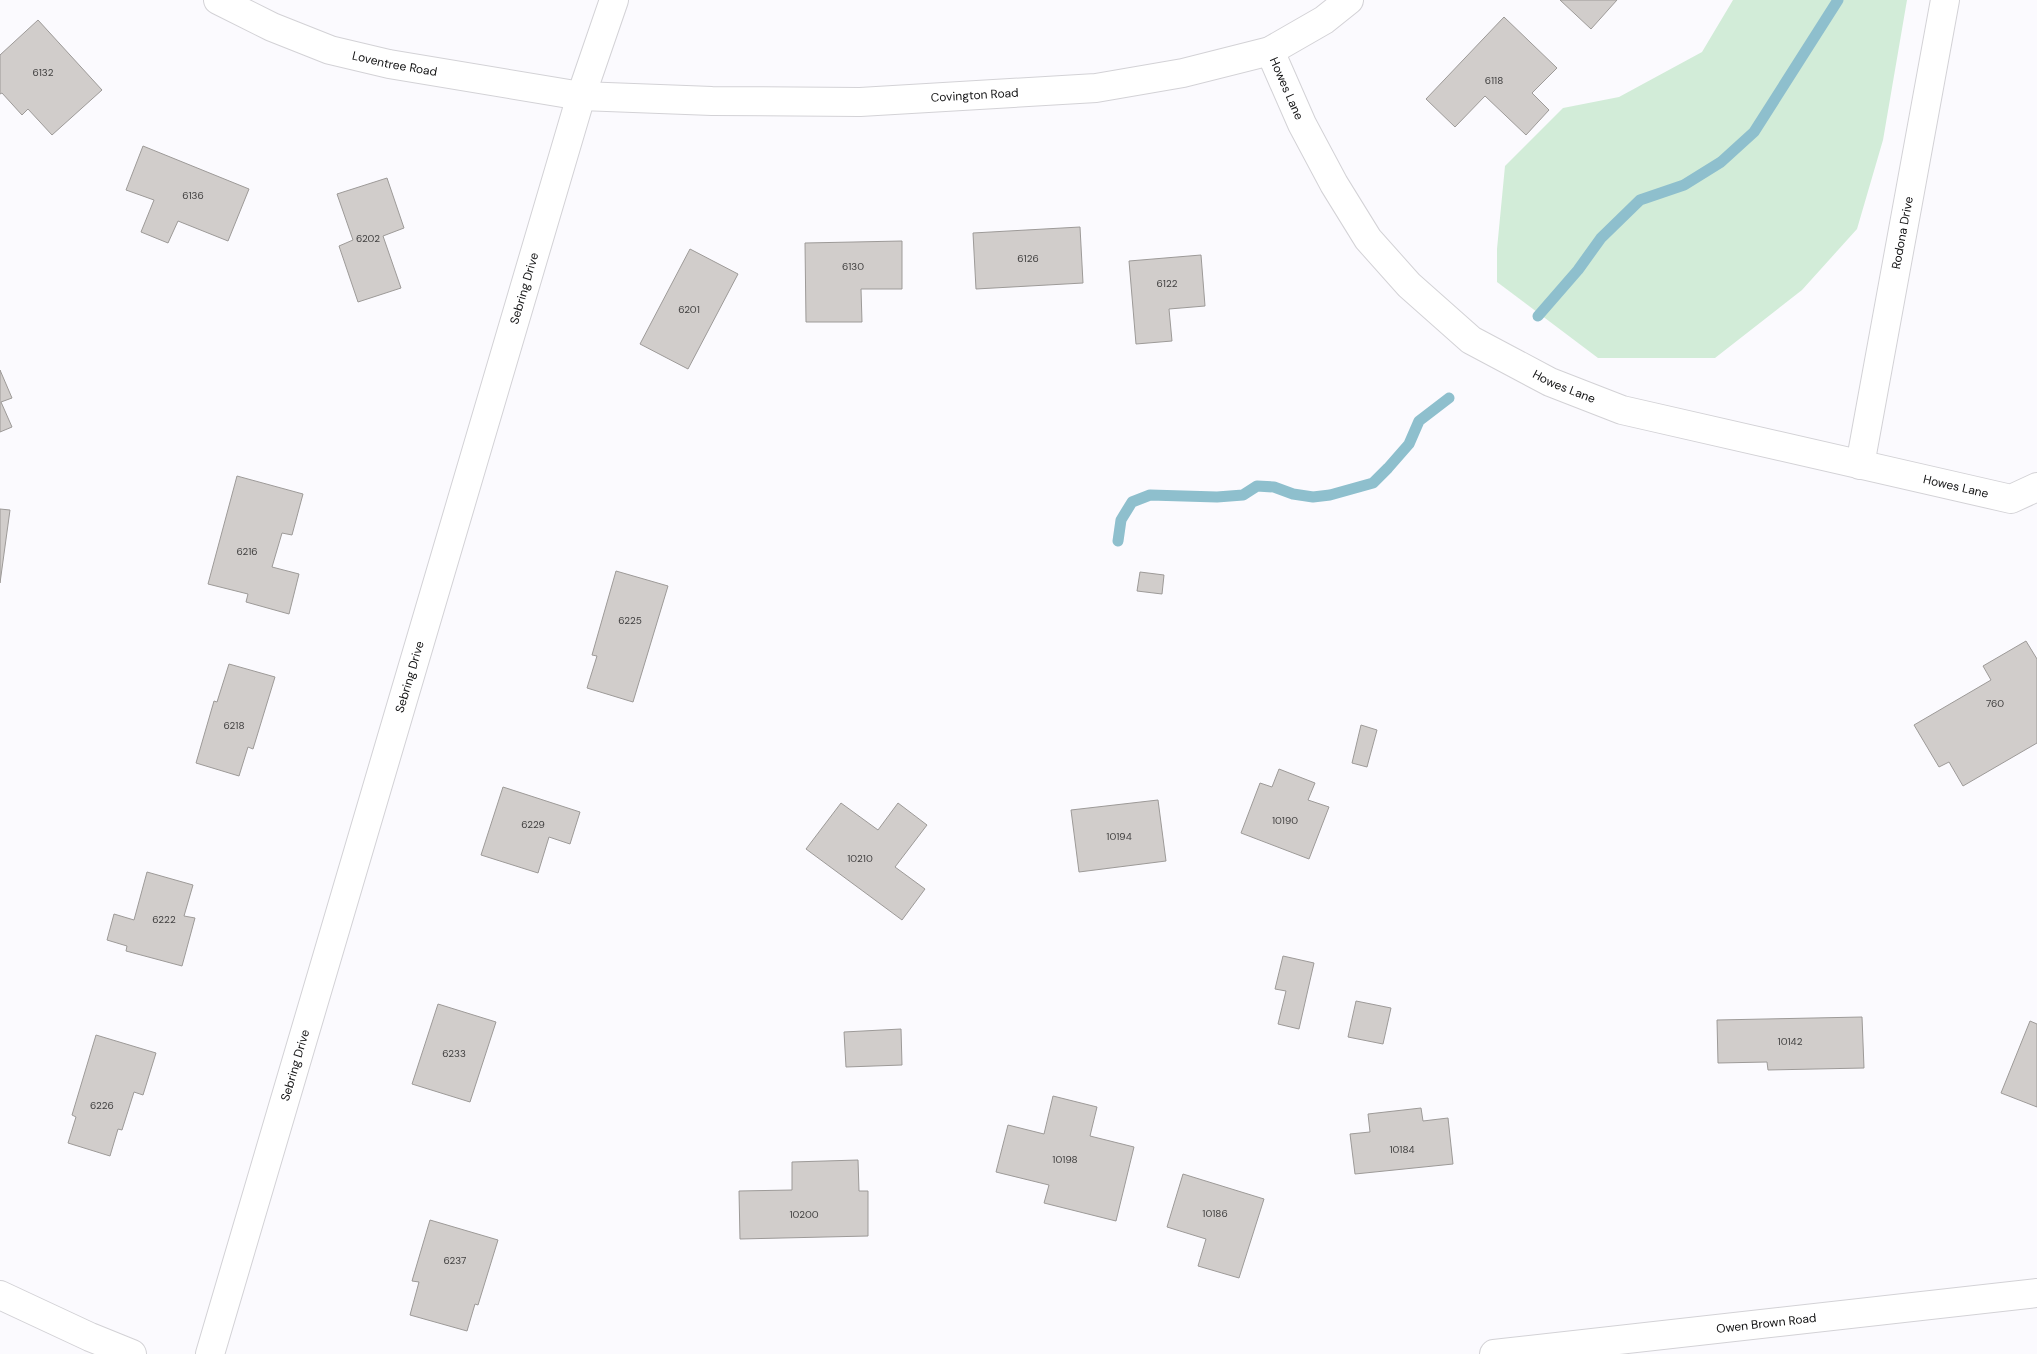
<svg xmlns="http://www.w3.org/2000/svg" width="2037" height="1354" font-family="'DM Sans',sans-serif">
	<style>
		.green { fill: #d2ecd8 }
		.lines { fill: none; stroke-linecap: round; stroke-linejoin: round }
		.stream { stroke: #8ebfcd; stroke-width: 11 }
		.building { fill: #d1cdcb; stroke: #9d9a98 }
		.minor-casing { stroke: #d3d2d6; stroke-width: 30 }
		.minor { stroke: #fff; stroke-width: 28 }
		.labels { text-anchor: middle; stroke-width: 4; stroke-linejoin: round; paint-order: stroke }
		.number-label { font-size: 10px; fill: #424141 }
		.street-label { font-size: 12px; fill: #121213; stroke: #fff }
	</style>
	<rect width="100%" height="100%" fill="#fbfafe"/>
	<path class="green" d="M1733,0H1907L1883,140L1857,229L1802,290L1715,358H1598L1497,282V249L1505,166L1563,108L1619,97L1702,52Z"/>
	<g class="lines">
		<path class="stream" d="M1538,316L1578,270L1601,238L1640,200L1684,185L1721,162L1754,132L1838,0
			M1118,541L1121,520L1132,502L1150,495L1217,497L1243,495L1257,486L1274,487L1293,494L1313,497L1330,495L1373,483L1388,468L1409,444L1419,421L1449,398"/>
	</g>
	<path class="building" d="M1560,0H1617L1591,29Z
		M1504,17L1557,68L1532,93L1549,110L1526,135L1485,96L1455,127L1426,99Z
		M38,20L102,90L52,135L28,109L22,115L2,93L0,94V55Z
		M143,146L249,189L228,241L178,221L168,243L141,232L154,200L126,190Z
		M387,178L404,228L383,236L401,288L358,302L339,246L353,240L337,194Z
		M1080,227L1083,283L976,289L973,233Z
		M902,241V289H861L862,322H806L805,243Z
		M690,249L738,274L688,369L640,344Z
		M1201,255L1205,306L1169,309L1172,341L1136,344L1129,261Z
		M0,370L12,398L1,402L12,427L0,432Z
		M237,476L303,494L292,535L282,533L272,567L299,574L289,614L246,602L248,594L208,584Z
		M0,509L10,510L0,583Z
		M616,571L668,586L633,702L587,688L597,656L592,655Z
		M1140,572L1164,575L1162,594L1137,591Z
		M2026,641L2037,659V743L1963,786L1949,762L1939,767L1914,725L1991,680L1983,666Z
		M229,664L275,677L253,749L248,747L239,776L196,763L214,701L217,702Z
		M1361,725L1377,730L1367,767L1352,763Z
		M1279,769L1315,783L1308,800L1329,807L1309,859L1241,833L1260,783L1272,787Z
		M503,787L580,812L570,844L549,837L538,873L481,855Z
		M1158,800L1166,861L1079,872L1071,810Z
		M841,803L878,830L898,803L927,825L895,867L925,889L902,920L806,849Z
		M147,872L193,885L184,916L195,918L182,966L126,951L127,946L107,940L114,914L134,920Z
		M1283,956L1314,963L1299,1029L1278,1024L1286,991L1275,989Z
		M1356,1001L1391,1008L1383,1044L1348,1037Z
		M438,1004L496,1022L470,1102L412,1084Z
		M1862,1017L1864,1068L1768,1070L1767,1062L1718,1063L1717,1020Z
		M2030,1021L2037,1024V1107L2001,1093Z
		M901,1029L902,1065L846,1067L844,1032Z
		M96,1035L156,1053L143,1095L134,1092L122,1130L118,1129L110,1156L68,1143L76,1117L72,1115Z
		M1053,1096L1097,1107L1090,1136L1134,1147L1116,1221L1044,1203L1049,1185L996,1172L1008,1125L1044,1134Z
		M1421,1108L1423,1121L1448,1118L1453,1164L1355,1174L1350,1134L1370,1132L1368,1114Z
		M858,1160L859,1191H868V1236L740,1239L739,1191L792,1190V1162Z
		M1183,1174L1264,1199L1239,1278L1198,1266L1206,1239L1167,1227Z
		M430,1220L498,1240L478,1305L475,1304L467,1331L410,1315L419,1282L412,1281Z"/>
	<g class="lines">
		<g class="minor-casing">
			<g id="minor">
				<path id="s1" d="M218,0L272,27L330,50L389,64L581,96L712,101L860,102L1096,88L1183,73L1270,51L1324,20L1349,0"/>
				<path id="s2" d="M1270,51L1302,124L1334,184L1368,239L1409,285L1471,340L1550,382L1622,410L2011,499L2037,487"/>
				<path id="s3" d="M1860,465L1945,0"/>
				<path d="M0,1295L90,1337L132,1354"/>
				<path id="s4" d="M210,1354L581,96L614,0"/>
				<path id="s5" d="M1494,1354L2037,1293"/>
			</g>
		</g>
		<use href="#minor" class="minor"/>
	</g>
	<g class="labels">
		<g class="number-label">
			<text x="43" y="76">6132</text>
			<text x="1494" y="84">6118</text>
			<text x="193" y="199">6136</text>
			<text x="368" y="242">6202</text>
			<text x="1028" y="262">6126</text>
			<text x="853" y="270">6130</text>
			<text x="1167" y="287">6122</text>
			<text x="689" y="313">6201</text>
			<text x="247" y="555">6216</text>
			<text x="630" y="624">6225</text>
			<text x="1995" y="707">760</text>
			<text x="234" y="729">6218</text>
			<text x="1285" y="824">10190</text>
			<text x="533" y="828">6229</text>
			<text x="1119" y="840">10194</text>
			<text x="860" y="862">10210</text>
			<text x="164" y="923">6222</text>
			<text x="1790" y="1045">10142</text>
			<text x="454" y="1057">6233</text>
			<text x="102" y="1109">6226</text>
			<text x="1402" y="1153">10184</text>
			<text x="1065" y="1163">10198</text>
			<text x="1215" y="1217">10186</text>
			<text x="804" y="1218">10200</text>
			<text x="455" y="1264">6237</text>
		</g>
		<g class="street-label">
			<text dy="4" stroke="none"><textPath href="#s1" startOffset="189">Loventree Road</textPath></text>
			<text dy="4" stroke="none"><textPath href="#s2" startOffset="41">Howes Lane</textPath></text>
			<text dy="4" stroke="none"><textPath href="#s1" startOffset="772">Covington Road</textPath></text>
			<text dy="4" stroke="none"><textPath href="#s3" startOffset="236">Rodona Drive</textPath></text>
			<text dy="4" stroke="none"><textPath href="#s4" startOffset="1111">Sebring Drive</textPath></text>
			<text dy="4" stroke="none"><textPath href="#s2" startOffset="461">Howes Lane</textPath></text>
			<text dy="4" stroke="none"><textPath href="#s2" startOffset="866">Howes Lane</textPath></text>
			<text dy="4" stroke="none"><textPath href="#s4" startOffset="706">Sebring Drive</textPath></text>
			<text dy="4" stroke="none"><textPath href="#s4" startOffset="301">Sebring Drive</textPath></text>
			<text dy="4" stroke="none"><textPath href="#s5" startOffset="274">Owen Brown Road</textPath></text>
		</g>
	</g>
</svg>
